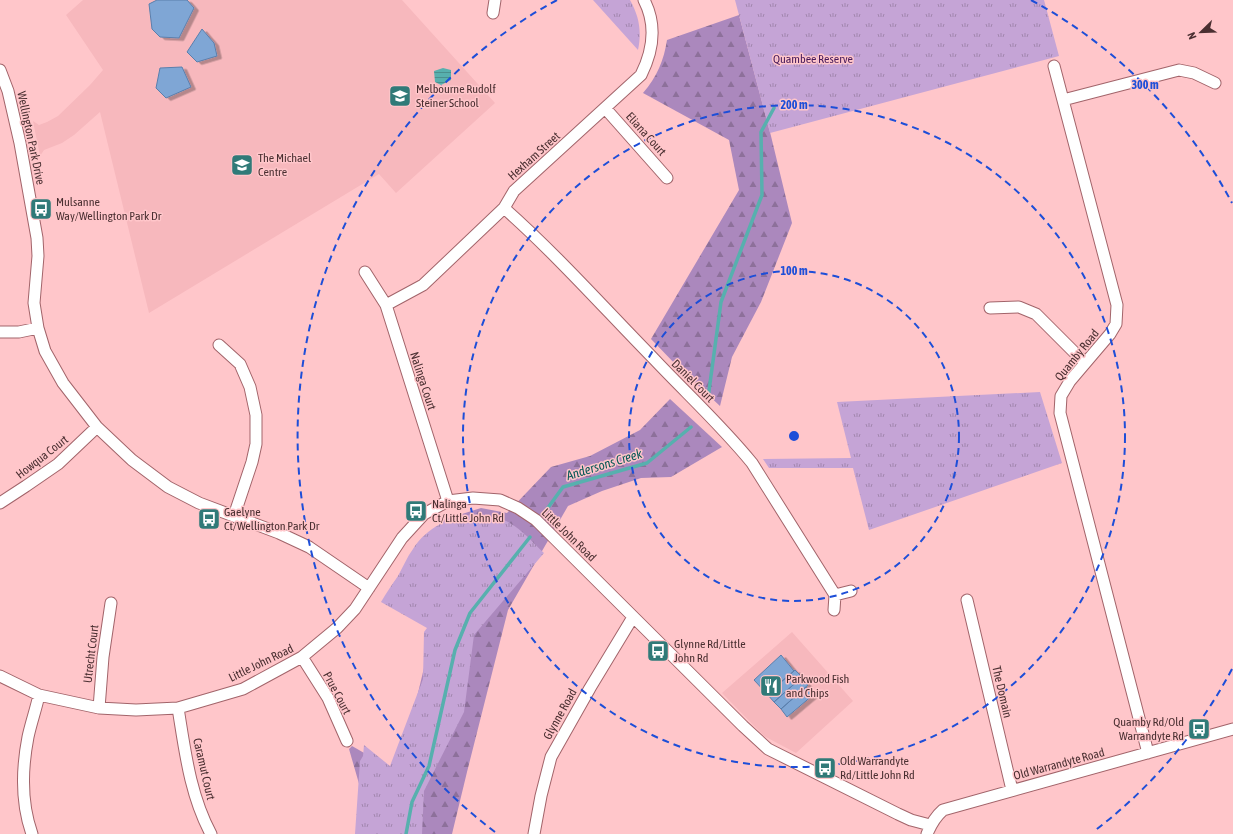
<svg xmlns="http://www.w3.org/2000/svg" width="1233" height="834" font-family="'Asap Condensed',sans-serif">
	<style>
		.built { fill: #f7b8bd }
		.forest { fill: url(#forest-firs) }
		.park { fill: url(#park-tufts) }
		.water { fill: url(#water-rules) }
		.lines { fill: none; stroke-linecap: round; stroke-linejoin: round }
		.stream { stroke: #57b0ae; stroke-width: 3.5 }
		.building { fill: #7fa6d5; stroke: #5a7fac; filter: url(#shadow) }
		.street-casing { stroke: #a2646a; stroke-width: 13 }
		.street { stroke: #fff; stroke-width: 11 }
		.ring { fill: none; stroke: #1d4ed8; stroke-width: 2; stroke-dasharray: 7 5 }
		.labels { text-anchor: middle; stroke-width: 3; stroke-linejoin: round; paint-order: stroke }
		.park-label { font-size: 12px; fill: #46195a; stroke: #ffc6ca }
		.poi-label { font-size: 12px; fill: #4a2f31; stroke: #ffc6ca; text-anchor: start }
		.street-label { font-size: 12px; fill: #4a2f31; stroke: #ffc6ca }
		.water-label { font-size: 13px; font-style: italic; fill: #095958; stroke: #ffc6ca }
		.centre { fill: #1d4ed8; stroke: #ffc6ca; stroke-width: 2 }
		.ring-label { font-size: 12px; text-anchor: middle; font-weight: bold; fill: #1d4ed8; stroke: #ffc6ca; stroke-width: 3; stroke-linejoin: round; paint-order: stroke }
	</style>
	<defs>
		<pattern id="forest-firs" width="22" height="20" patternUnits="userSpaceOnUse"><rect width="22" height="20" fill="#ab88bd"/><path d="M5 1l3.5 6h-7zM16 11l3.5 6h-7z" fill="#8d709a"/></pattern>
		<pattern id="park-tufts" width="24" height="20" patternUnits="userSpaceOnUse"><rect width="24" height="20" fill="#c5a4d6"/><path d="M3 7l-1-3M5 7V3M7 7l1-3M15 17l-1-3M17 17v-4M19 17l1-3" fill="none" stroke="#a286ae"/></pattern>
		<pattern id="water-rules" width="6" height="5" patternUnits="userSpaceOnUse"><rect width="6" height="5" fill="#57b0ae"/><path d="M0 2.5h6" fill="none" stroke="#4a908e"/></pattern>
		<filter id="shadow"><feDropShadow dx="4.5" dy="2.5" stdDeviation="0" flood-color="#0004"/></filter>
	</defs>
	<rect width="100%" height="100%" fill="#ffc6ca"/>
	<path class="built" d="M83,0H402L495,103L396,193L379,174L149,313L100,112L74,135L62,143L44,150L40,156L33,121L39,125L47,122L58,116L90,85L103,70L66,15Z
		M792,632L853,701L796,753L764,736L722,693Z"/>
	<path class="forest" d="M739,15L771,136L792,223L761,302L732,357L720,406L678,367L651,339L739,190L729,140L643,93C657,77 664,60 667,40Z
		M670,399L722,447L671,477L641,478L602,491L568,506L508,610L467,772L452,834H360L364,801L349,749L352,746L399,773L437,613L392,585L443,520L481,508L507,513L551,467L590,456L640,430Z"/>
	<path class="park" d="M593,0H630C639,16 642,31 638,50Z
		M735,0H1044L1059,56L770,133Z
		M1040,392L1062,463L869,530L853,468H769L763,459L851,458L837,402Z
		M475,514C485,516 497,517 506,521C521,528 532,542 544,553L474,635L464,712L424,791L422,834H355L360,761L363,756L364,745L390,766L423,679L424,632L427,628L381,602C386,593 392,585 398,576C403,567 407,557 413,549C427,527 450,517 475,514Z"/>
	<path class="water" d="M443,68L451,70V80L441,85L435,82L434,71Z"/>
	<g class="lines">
		<path class="stream" d="M708,398L721,302L762,195L761,132L774,108
			M547,509L563,487L647,463L691,427
			M406,834L412,802L429,766L455,650L470,613L530,537"/>
	</g>
	<path class="building" d="M157,0H187L194,8L179,38L160,37L152,29L149,4Z
		M202,29L214,43L217,56L197,62L187,52Z
		M182,67L191,87L166,98L156,88L160,68Z
		M781,655L794,671L767,694L754,680Z
		M795,670L802,677L774,702L767,694Z
		M801,678L808,685L781,709L774,702Z
		M806,687L813,695L787,717L781,709Z"/>
	<g class="lines">
		<g class="street-casing">
			<path id="street" d="M493,13L495,0
				M1054,66L1117,305L1116,324L1110,334L1070,381L1061,396L1060,413L1148,753
				M0,70L8,91L20,143L37,238L38,256L34,303L38,328L45,351L63,383L97,427L132,460L168,487L199,503L279,533L309,547L369,588
				M1063,100L1179,70L1194,73L1215,83
				M605,108L667,178
				M504,208C557,255 604,308 654,359C687,394 722,426 752,463L835,595L834,610
				M365,272L386,305L448,501
				M386,305L423,285L504,208L514,191L641,75C653,51 657,25 644,0
				M990,308L1019,307L1036,314L1085,363
				M0,332H19L38,328
				M219,345L240,364L250,387L256,415V444L252,462L234,516
				M0,503L26,486L58,464L97,427
				M835,595L851,591
				M967,600L1012,790
				M302,657L328,698L347,741
				M0,676L39,695L99,708L136,710L178,708L243,689L302,657L337,628L355,609L402,538L424,514L448,501L473,498L500,500L518,508L536,520L743,726L768,749L898,814L911,820L930,825
				M99,708L103,657L111,603
				M178,708C185,751 190,795 211,834
				M32,834C21,803 22,768 28,737C31,723 36,709 39,695
				M534,834L541,796L551,757L590,688L633,617
				M927,834C931,824 935,817 943,810L1233,729"/>
		</g>
		<use href="#street" class="street"/>
	</g>
	<g class="ring">
		<circle cx="794" cy="436" r="165"/>
		<circle cx="794" cy="436" r="331"/>
		<path d="M1232 669A496 496 0 0 1 1093 832M495 832A496 496 0 0 1 557 0M1031 0A496 496 0 0 1 1232 203"/>
	</g>
	<defs>
		<g id="school-square" transform="scale(1.15)"><rect x="-9" y="-9" width="18" height="18" rx="4" fill="#307a78" stroke="#ffc6ca"/><path d="M0-5L7-2L0 1L-7-2ZM-4 1L0 2.5L4 1V4Q0 6-4 4Z" fill="#fff"/></g>
		<g id="university-square" transform="scale(1.15)"><rect x="-9" y="-9" width="18" height="18" rx="4" fill="#307a78" stroke="#ffc6ca"/><path d="M0-5L7-2L0 1L-7-2ZM-4 1L0 2.5L4 1V4Q0 6-4 4Z" fill="#fff"/></g>
		<g id="bus-square" transform="scale(1.15)"><rect x="-9" y="-9" width="18" height="18" rx="4" fill="#307a78" stroke="#ffc6ca"/><path d="M-5-6H5V4H4V6H2V4H-2V6H-4V4H-5ZM-3.5-4V0h7V-4ZM-3.5 1.2v1.5H-2V1.2ZM2 1.2v1.5H3.5V1.2Z" fill="#fff"/></g>
		<g id="restaurant-square" transform="scale(1.15)"><rect x="-9" y="-9" width="18" height="18" rx="4" fill="#307a78" stroke="#ffc6ca"/><path d="M-5-6h1v4h1v-4h1v4h1v-4h1v5L-1.5 .5V6h-2V.5L-5-1ZM5-6V6H3V1.5H1.5Q1.5-4 5-6Z" fill="#fff"/></g>
	</defs>
	<g fill-rule="evenodd">
		<use href="#school-square" x="400" y="96"/>
		<use href="#university-square" x="242" y="165"/>
		<use href="#bus-square" x="41" y="209"/>
		<use href="#bus-square" x="416" y="511"/>
		<use href="#bus-square" x="209" y="519"/>
		<use href="#bus-square" x="658" y="651"/>
		<use href="#restaurant-square" x="771" y="686"/>
		<use href="#bus-square" x="1199" y="729"/>
		<use href="#bus-square" x="825" y="768"/>
	</g>
	<g class="labels">
		<g class="park-label">
			<text x="813" y="63">Quambee Reserve</text>
		</g>
		<g class="poi-label">
			<text x="416" y="93">Melbourne Rudolf<tspan x="416" dy="14">Steiner School</tspan></text>
			<text x="258" y="162">The Michael<tspan x="258" dy="14">Centre</tspan></text>
			<text x="56" y="206">Mulsanne<tspan x="56" dy="14">Way/Wellington Park Dr</tspan></text>
			<text x="432" y="508">Nalinga<tspan x="432" dy="14">Ct/Little John Rd</tspan></text>
			<text x="224" y="516">Gaelyne<tspan x="224" dy="14">Ct/Wellington Park Dr</tspan></text>
			<text x="674" y="648">Glynne Rd/Little<tspan x="674" dy="14">John Rd</tspan></text>
			<text x="786" y="683">Parkwood Fish<tspan x="786" dy="14">and Chips</tspan></text>
			<text x="1184" y="726" text-anchor="end">Quamby Rd/Old<tspan x="1184" dy="14">Warrandyte Rd</tspan></text>
			<text x="840" y="765">Old Warrandyte<tspan x="840" dy="14">Rd/Little John Rd</tspan></text>
		</g>
		<g class="street-label">
			<text transform="translate(646 134) rotate(48)" y="4">Eliana Court</text>
			<text transform="translate(31 138) rotate(78)" y="4">Wellington Park Drive</text>
			<text transform="translate(534 156) rotate(-42)" y="4">Hexham Street</text>
			<text transform="translate(1077 355) rotate(-51)" y="4">Quamby Road</text>
			<text transform="translate(423 381) rotate(72)" y="4">Nalinga Court</text>
			<text transform="translate(693 381) rotate(45)" y="4">Daniel Court</text>
			<text transform="translate(42 457) rotate(-38)" y="4">Howqua Court</text>
			<text transform="translate(569 535) rotate(44)" y="4">Little John Road</text>
			<text transform="translate(91 654) rotate(-83)" y="4">Utrecht Court</text>
			<text transform="translate(261 663) rotate(-26)" y="4">Little John Road</text>
			<text transform="translate(1002 692) rotate(77)" y="4">The Domain</text>
			<text transform="translate(337 693) rotate(62)" y="4">Prue Court</text>
			<text transform="translate(560 714) rotate(-61)" y="4">Glynne Road</text>
			<text transform="translate(1059 764) rotate(-15)" y="4">Old Warrandyte Road</text>
			<text transform="translate(204 769) rotate(77)" y="4">Caramut Court</text>
		</g>
		<g class="water-label">
			<text transform="translate(604 464) rotate(-17)" y="5">Andersons Creek</text>
		</g>
	</g>
	<circle cx="794" cy="436" r="6" class="centre"/>
	<g class="ring-label">
		<text x="1145" y="89">300 m</text>
		<text x="794" y="109">200 m</text>
		<text x="794" y="275">100 m</text>
	</g>
	<g transform="translate(1201 32) rotate(247)" stroke="#ffc6ca" stroke-width="3" paint-order="stroke">
	<path d="M0-3L7 15L0 10L-7 15Z" fill="#4a2f31"/>
	<text y="-6" font-size="11" font-weight="bold" text-anchor="middle" fill="#4a2f31">N</text>
	</g>
</svg>
